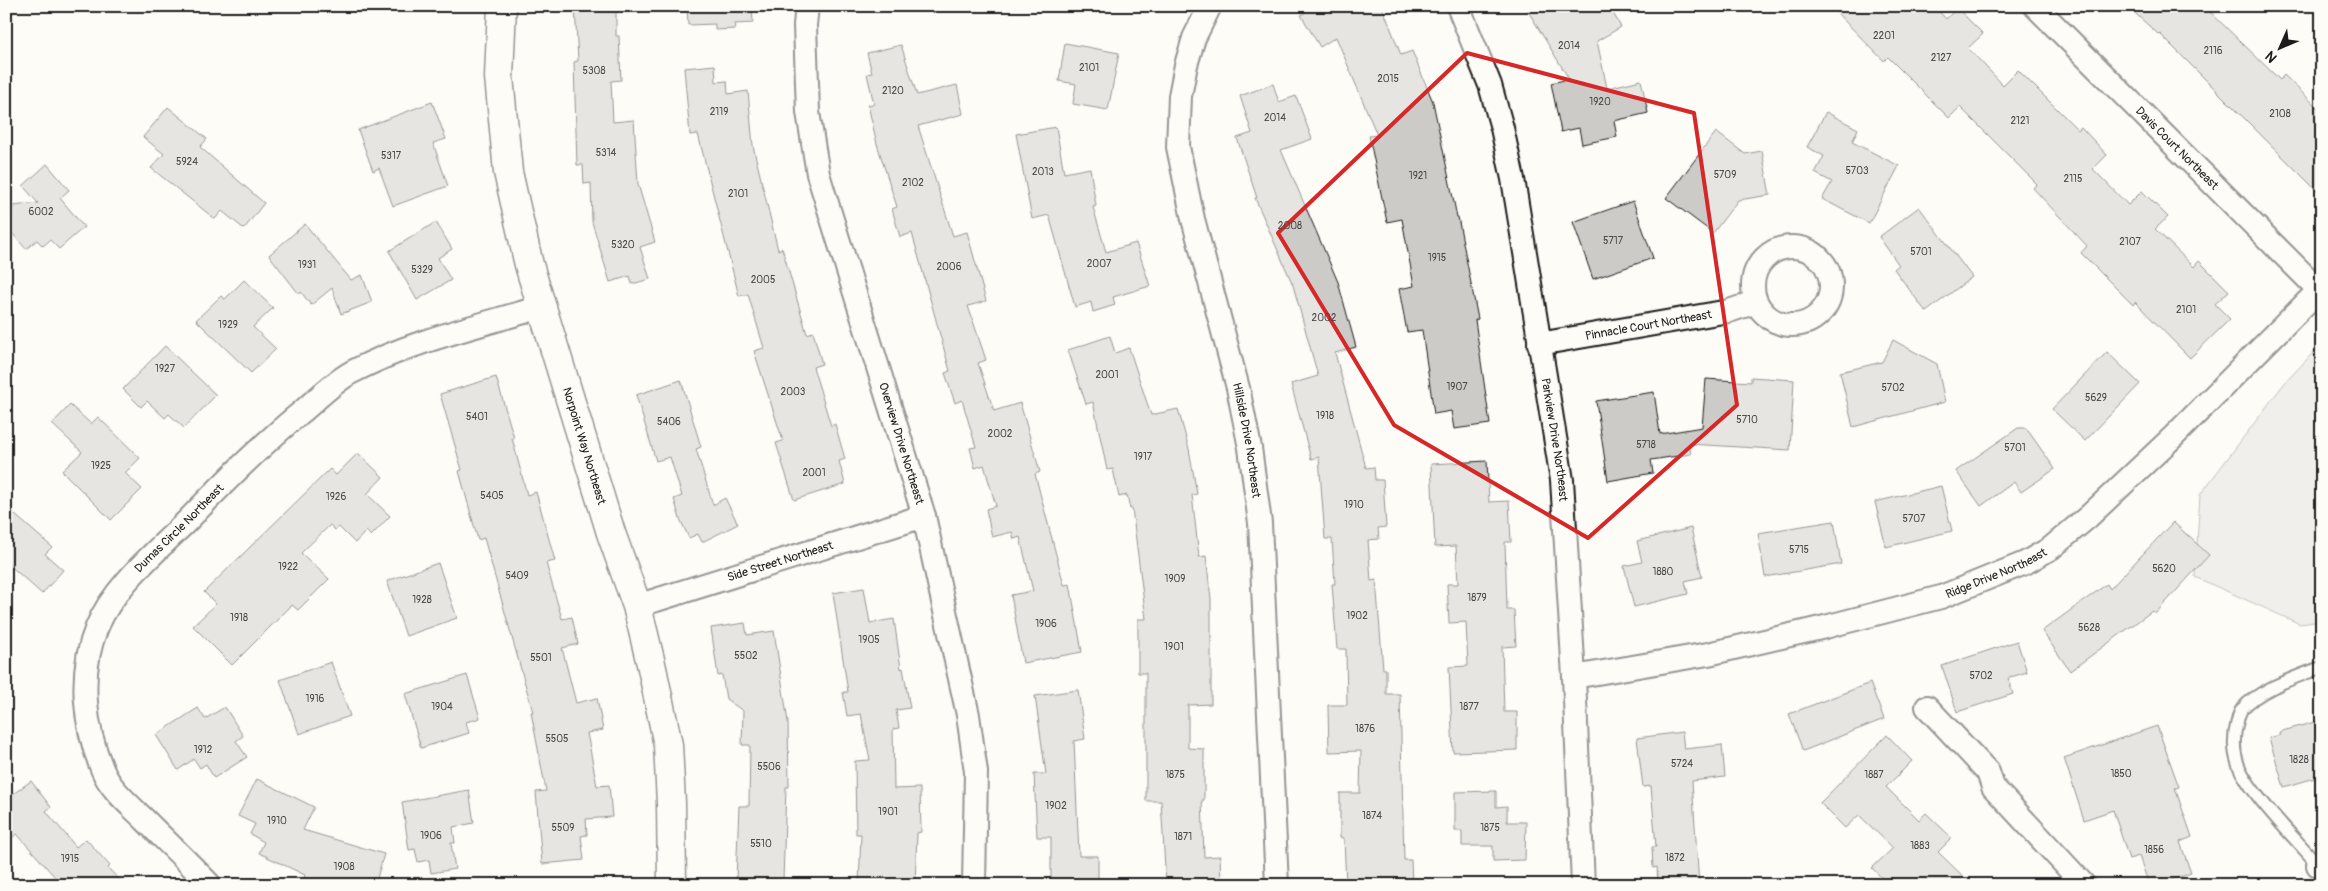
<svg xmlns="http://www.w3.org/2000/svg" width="2328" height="891" font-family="Pangolin,sans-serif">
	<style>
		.green { fill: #e0dfdb; stroke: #7e7e7c }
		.building { fill: #cccbc8; stroke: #1c1c1c }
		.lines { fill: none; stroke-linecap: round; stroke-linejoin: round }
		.service-casing { stroke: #1c1c1c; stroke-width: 15 }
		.minor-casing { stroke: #1c1c1c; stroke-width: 26 }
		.tertiary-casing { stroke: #1c1c1c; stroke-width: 31 }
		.service { stroke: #fdfcf7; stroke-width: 11 }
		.minor { stroke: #fdfcf7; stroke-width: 22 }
		.tertiary { stroke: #fdfcf7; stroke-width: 28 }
		.marked { fill: none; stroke: #d62828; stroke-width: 4; stroke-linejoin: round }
		.labels { text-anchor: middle; stroke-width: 4; stroke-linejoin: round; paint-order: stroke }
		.number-label { font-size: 10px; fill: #484847 }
		.street-label { font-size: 12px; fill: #1c1c1c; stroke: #fdfcf7 }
	</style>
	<rect width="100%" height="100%" fill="#fdfcf7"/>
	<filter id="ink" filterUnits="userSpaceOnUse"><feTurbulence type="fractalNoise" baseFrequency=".02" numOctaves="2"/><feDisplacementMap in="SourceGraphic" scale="10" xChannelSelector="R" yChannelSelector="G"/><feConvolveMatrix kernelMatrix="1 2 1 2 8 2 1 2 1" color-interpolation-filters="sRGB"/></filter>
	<g filter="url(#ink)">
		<path class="green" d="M2322,343V621L2300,624L2195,577L2200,495L2283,385Z"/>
		<path class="building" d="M575,6H616V36H619L621,80L611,81L613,122L634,120L638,184L655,242L640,247L650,279L632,284L630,276L610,282L592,222L591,183L584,184L583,165H577L574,62L578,61Z
			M687,6H752L753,23L735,24L736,29L715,30V24L688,25Z
			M1315,6H1382L1401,55L1412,51L1433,102L1457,217H1458L1478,319L1475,320L1490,424L1454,429L1451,411L1434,414L1422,330L1407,332L1399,289L1414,286L1402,219L1387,222L1369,136L1377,135L1336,37L1320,47L1301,15Z
			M1525,6H1609L1621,27L1597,41L1607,88L1641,80L1648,113L1614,121L1617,137L1582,144L1579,128L1561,132L1551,83L1569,79Z
			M1830,6H1934L1946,19L1957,8L1983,34L1968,48L2003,85L2018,70L2078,130L2081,127L2107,155L2093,169L2128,205L2142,191L2168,217L2155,229L2194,267L2199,261L2229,291L2215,304L2230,319L2190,358L2135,302L2133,305L2081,253L2087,246L2033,188L2037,184L1960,107L1949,118L1888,57L1884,61Z
			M2127,6H2204L2280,80L2284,75L2322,112V196L2159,33L2158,34Z
			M1065,43L1119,53L1108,110L1073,104L1076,84L1059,81Z
			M901,45L917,95L957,85L963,114L918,126L953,236L967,232L986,301L968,306L986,360L978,363L994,411L1020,403L1040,472L1035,474L1064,585L1070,584L1082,652L1023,663L1011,595L1033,591L1020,537L1014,539L1012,532L992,537L986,509L996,506L984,465L975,468L970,448L976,447L962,400L955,403L945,373L950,371L912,233L900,237L892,209L897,207L877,144L868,105L874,104L867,74L872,73L867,53Z
			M715,65L716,82L727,81L728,94L748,91L753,146L778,250L782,248L807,334L813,332L822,364L813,367L831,426L835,424L845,459L839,461L845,484L794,500L776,443L783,441L754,351L764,348L748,294L739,296L698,134L690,135L684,68Z
			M1273,84L1279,102L1296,96L1312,139L1281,150L1338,282L1356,347L1335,353L1366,468L1374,467L1375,480H1383L1386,527L1378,528L1379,539L1368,540L1371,581L1376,580L1383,669H1386V694H1400L1404,860H1411L1412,885H1346L1344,838H1340V793H1360L1361,751L1329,752L1328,705H1347L1346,649H1337L1332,584H1335L1332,539H1325L1319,457L1311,459L1291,384L1318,376L1293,285L1255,198H1257L1237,138L1252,133L1240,96Z
			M432,102L446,139L433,143L448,186L393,206L379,168L373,171L358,130Z
			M168,107L207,139L200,147L264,203L244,229L222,211L215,219L151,168L164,154L143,137Z
			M1826,112L1858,129L1852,142L1899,166L1869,223L1822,199L1832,182L1815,173L1824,156L1807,147Z
			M1056,127L1064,173L1090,168L1096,206L1093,207L1106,252L1136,243L1150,286L1113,297L1115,305L1093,312L1091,302L1075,307L1049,215L1032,219L1016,134Z
			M1716,132L1745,154L1762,151L1770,195L1738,200L1713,233L1666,198Z
			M47,164L69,190L60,198L84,227L59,249L50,240L43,246L37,240L26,249L6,226V219L11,215L13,206L38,203L23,186Z
			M1633,201L1653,258L1593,279L1573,222Z
			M1919,207L1972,277L1926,312L1894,269L1899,265L1879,237Z
			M436,222L452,249L438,258L451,280L417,300L389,251Z
			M305,224L351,280L362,275L372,302L341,314L332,288L311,305L301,292L299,294L269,255Z
			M244,280L273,308L253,327L276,349L251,373L196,320L221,296L225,299Z
			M1110,336L1115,353L1129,348L1151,415L1178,409L1189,449L1197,494L1192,495L1199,557L1206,556L1211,599V704L1188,705V748L1204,749V800H1202L1204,857L1220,856L1221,883L1166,885L1161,801H1146V673H1138V619H1146L1132,508L1130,509L1127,495L1119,497L1113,469L1107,470L1093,402L1086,404L1068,350Z
			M1893,340L1937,364L1945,402L1853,427L1840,372L1882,362Z
			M165,346L216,395L184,428L169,414L165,418L147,401L141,407L123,389Z
			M2107,352L2140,384L2085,441L2052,409Z
			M496,377L514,438H512L527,495L536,492L555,561L546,563L562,619L572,617L578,644L562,648L576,703L597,698L603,730L587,733L597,786L609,785L612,817L586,819L587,835L581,836L584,860L542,864L536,792L546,791L531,712H533L484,538L478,540L459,471L462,470L440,394Z
			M1751,377L1794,380L1790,450L1689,444L1691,454L1651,460L1653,473L1608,481L1596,401L1654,392L1660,434L1702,427L1706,379L1751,382Z
			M681,380L701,447L696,449L713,505L725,498L738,524L702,542L698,534L689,538L680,519L674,499L682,496L670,457L656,461L636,395Z
			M70,405L91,424L98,417L140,458L125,473L142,489L111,520L62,471L82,452L52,424Z
			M2018,428H2026L2055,469L2021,492L2014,482L1981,506L1956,471Z
			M358,453L383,477L367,494L390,516L371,536L366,531L355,543L339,527L335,530L330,525L301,553L329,579L298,610L292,605L232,665L193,626L216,604L204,592L330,469L336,475Z
			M1487,461L1489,502L1509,501L1511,542H1505L1507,610H1514L1516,646L1502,647L1504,712H1517V750L1453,752L1449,667L1468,666L1466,622L1449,623L1447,584H1458L1456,546L1435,547L1431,464Z
			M1941,486L1952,531L1886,547L1875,502Z
			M6,507L52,547L45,554L63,570L42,594L6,562Z
			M1834,521L1841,564L1765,577L1758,533Z
			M2173,522L2209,555L2155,614L2152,611L2070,671L2042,631L2107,584L2110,589Z
			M1691,528L1702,577L1685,581L1688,594L1634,607L1624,566L1642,562L1637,541Z
			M438,563L457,618L406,636L387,581Z
			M864,588L870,623L894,619L901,669L903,668L910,708L896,710L899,728L893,729L894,789L920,788L921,832L917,833L915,885H859L861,834H856L855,761L870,760L861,714L847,716L843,692H848L833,593Z
			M745,623L747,635L774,631L788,722L789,787H786L783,881L736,880L739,806H749L750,745H742L743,711L726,699L722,675L718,676L711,628Z
			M2017,641L2027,672L2008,678L2013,694L1957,712L1942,666Z
			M331,662L350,716L299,734L280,680Z
			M467,675L480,718L466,722L469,733L421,748L405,694Z
			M1870,683L1884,719L1803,751L1789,714Z
			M1078,690L1085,739L1074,741L1079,856H1098V885H1051V837H1037L1034,774H1046L1035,696Z
			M225,707L243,736L236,741L247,757L214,778L206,764L200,768L194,759L178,770L156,735L198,708L205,719Z
			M2322,720V776L2284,787L2269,738L2280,735L2279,732Z
			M2157,726L2179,787L2175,788L2192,837L2180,842L2191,873L2158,885H2149L2139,856L2129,859L2113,810L2084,820L2064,758Z
			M1682,732L1684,749L1722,745L1725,777L1692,781L1699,885H1658L1657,867L1653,868L1652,847H1656L1651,786L1643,787L1637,738Z
			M1887,735L1912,761L1886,787L1919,820L1926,813L1952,838L1938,852L1972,885H1889L1872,868L1893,848L1859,815L1845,828L1820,803Z
			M257,779L314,807L303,830L384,854L375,885H316L303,881L305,875L259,853L264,842L250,834L255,824L238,816Z
			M31,781L51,807L46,811L76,847L86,839L110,866L108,868L124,885H62L17,834L6,843V799Z
			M469,790L474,823L453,827L455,843H451L455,869L431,873L429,860L418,862L415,849L409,850L402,802Z
			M1496,791V807L1507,806V822H1526L1525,860L1493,861V846H1462V831H1455V792Z"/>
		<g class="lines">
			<g class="service-casing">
				<path id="service" d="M2318,865C2298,841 2248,792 2238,764C2233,750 2233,738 2237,723C2238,719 2239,713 2242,709C2259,689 2297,677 2322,667"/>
			</g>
			<g class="minor-casing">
				<g id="minor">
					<path id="s1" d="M807,6L805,25L808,112L818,174L924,516L968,715L976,772L974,885"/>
					<path id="s2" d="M1210,6L1194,38L1186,65L1180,96L1178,147L1193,219L1238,388L1250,448L1260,523L1277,885"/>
					<path id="s3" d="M1458,6L1490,85L1502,128L1513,179L1562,480L1574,677L1583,885"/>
					<path id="s4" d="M2035,6L2319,290"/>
					<circle cx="1792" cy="286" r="39"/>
					<path id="s5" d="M1539,344L1729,311L1756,302"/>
					<path id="s6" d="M637,606L924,516"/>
					<path id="s7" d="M1574,677L1708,654L1825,627L1941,597L2025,563L2051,548L2088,517L2174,436L2322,287"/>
					<path d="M1927,707L1988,772L1993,787L2084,885"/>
					<path d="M2318,865L2322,864"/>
					<path id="s8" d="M210,885C189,863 167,842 145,820C131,806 111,790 103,771C84,727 78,672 97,627C113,587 157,551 187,521C225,482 262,444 304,410C319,397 334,382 352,372C411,341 478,326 541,307"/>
				</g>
			</g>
			<g class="tertiary-casing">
				<g id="tertiary">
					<path id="s9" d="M502,6L499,77L508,172L529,265L611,533L637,606L652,668L668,745L671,803L672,885"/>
				</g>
			</g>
			<use href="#service" class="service"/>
			<use href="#minor" class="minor"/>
			<use href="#tertiary" class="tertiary"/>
		</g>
	</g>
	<path d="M0 0H2328V891H0ZM1467,53L1694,113L1737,405L1588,538L1394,425L1278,233Z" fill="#fdfcf7" fill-opacity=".55" fill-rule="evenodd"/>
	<path class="marked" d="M1467,53L1694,113L1737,405L1588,538L1394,425L1278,233Z"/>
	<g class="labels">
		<g class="number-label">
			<text x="1884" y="39">2201</text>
			<text x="1569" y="49">2014</text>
			<text x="2213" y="54">2116</text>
			<text x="1941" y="61">2127</text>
			<text x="1089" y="71">2101</text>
			<text x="594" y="74">5308</text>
			<text x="1388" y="82">2015</text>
			<text x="893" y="94">2120</text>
			<text x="1600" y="105">1920</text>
			<text x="719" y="115">2119</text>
			<text x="2280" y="117">2108</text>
			<text x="1275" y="121">2014</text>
			<text x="2020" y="124">2121</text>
			<text x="606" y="156">5314</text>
			<text x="391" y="159">5317</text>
			<text x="187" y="165">5924</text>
			<text x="1857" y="174">5703</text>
			<text x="1043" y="175">2013</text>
			<text x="1725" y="178">5709</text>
			<text x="1418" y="179">1921</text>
			<text x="2073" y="182">2115</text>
			<text x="913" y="186">2102</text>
			<text x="738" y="197">2101</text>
			<text x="41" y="215">6002</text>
			<text x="1290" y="229">2008</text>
			<text x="1613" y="244">5717</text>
			<text x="2130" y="245">2107</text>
			<text x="623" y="248">5320</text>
			<text x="1921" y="255">5701</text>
			<text x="1437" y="261">1915</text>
			<text x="1099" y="267">2007</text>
			<text x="307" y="268">1931</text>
			<text x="949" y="270">2006</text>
			<text x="422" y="273">5329</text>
			<text x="763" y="283">2005</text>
			<text x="2186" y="313">2101</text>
			<text x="1324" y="321">2002</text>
			<text x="228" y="328">1929</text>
			<text x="165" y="372">1927</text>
			<text x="1107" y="378">2001</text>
			<text x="1457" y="390">1907</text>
			<text x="1893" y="391">5702</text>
			<text x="793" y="395">2003</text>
			<text x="2096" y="401">5629</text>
			<text x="1325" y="419">1918</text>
			<text x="477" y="420">5401</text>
			<text x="1747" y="423">5710</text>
			<text x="669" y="425">5406</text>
			<text x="1000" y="437">2002</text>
			<text x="1646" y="448">5718</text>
			<text x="2015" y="451">5701</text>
			<text x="1143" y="460">1917</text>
			<text x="101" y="469">1925</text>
			<text x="814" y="476">2001</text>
			<text x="492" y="499">5405</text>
			<text x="336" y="500">1926</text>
			<text x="1354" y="508">1910</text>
			<text x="1914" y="522">5707</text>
			<text x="1799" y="553">5715</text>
			<text x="288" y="570">1922</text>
			<text x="2164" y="572">5620</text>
			<text x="1663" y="575">1880</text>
			<text x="517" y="579">5409</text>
			<text x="1175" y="582">1909</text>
			<text x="1477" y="601">1879</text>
			<text x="422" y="603">1928</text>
			<text x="1357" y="619">1902</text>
			<text x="239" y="621">1918</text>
			<text x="1046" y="627">1906</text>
			<text x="2089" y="631">5628</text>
			<text x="869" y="643">1905</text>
			<text x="1174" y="650">1901</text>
			<text x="746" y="659">5502</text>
			<text x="541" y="661">5501</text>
			<text x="1981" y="679">5702</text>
			<text x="315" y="702">1916</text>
			<text x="442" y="710">1904</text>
			<text x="1469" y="710">1877</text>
			<text x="1365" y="732">1876</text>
			<text x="557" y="742">5505</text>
			<text x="203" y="753">1912</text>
			<text x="2299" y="763">1828</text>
			<text x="1682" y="767">5724</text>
			<text x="769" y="770">5506</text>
			<text x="2121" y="777">1850</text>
			<text x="1175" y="778">1875</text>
			<text x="1874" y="778">1887</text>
			<text x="1056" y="809">1902</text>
			<text x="888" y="815">1901</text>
			<text x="1372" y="819">1874</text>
			<text x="277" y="824">1910</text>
			<text x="563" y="831">5509</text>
			<text x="1490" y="831">1875</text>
			<text x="431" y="839">1906</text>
			<text x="1183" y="840">1871</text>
			<text x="761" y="847">5510</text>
			<text x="1920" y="849">1883</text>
			<text x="2154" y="853">1856</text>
			<text x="1675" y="861">1872</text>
			<text x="70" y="862">1915</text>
			<text x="344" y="870">1908</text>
		</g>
		<g class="street-label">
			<text dy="4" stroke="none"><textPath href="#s4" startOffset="201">Davis Court Northeast</textPath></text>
			<text dy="4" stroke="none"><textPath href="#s5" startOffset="111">Pinnacle Court Northeast</textPath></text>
			<text dy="4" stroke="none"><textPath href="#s2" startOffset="448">Hillside Drive Northeast</textPath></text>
			<text dy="4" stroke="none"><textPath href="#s3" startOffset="446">Parkview Drive Northeast</textPath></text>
			<text dy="4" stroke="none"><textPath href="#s1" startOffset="451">Overview Drive Northeast</textPath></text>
			<text dy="4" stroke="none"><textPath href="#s9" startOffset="451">Norpoint Way Northeast</textPath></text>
			<text dy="4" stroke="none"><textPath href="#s8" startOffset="434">Dumas Circle Northeast</textPath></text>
			<text dy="4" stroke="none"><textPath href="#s6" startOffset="150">Side Street Northeast</textPath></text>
			<text dy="4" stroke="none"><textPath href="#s7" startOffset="436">Ridge Drive Northeast</textPath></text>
		</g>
	</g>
	<rect width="2328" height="891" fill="none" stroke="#fdfcf7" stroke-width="25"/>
	<rect x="12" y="12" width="2303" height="866" fill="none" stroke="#1c1c1c" stroke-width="2" filter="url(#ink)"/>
	<g transform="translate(2280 48) rotate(225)" stroke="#fdfcf7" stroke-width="4" paint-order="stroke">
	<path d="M0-4L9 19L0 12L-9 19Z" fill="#1c1c1c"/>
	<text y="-8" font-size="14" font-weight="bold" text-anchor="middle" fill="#1c1c1c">N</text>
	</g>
</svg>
